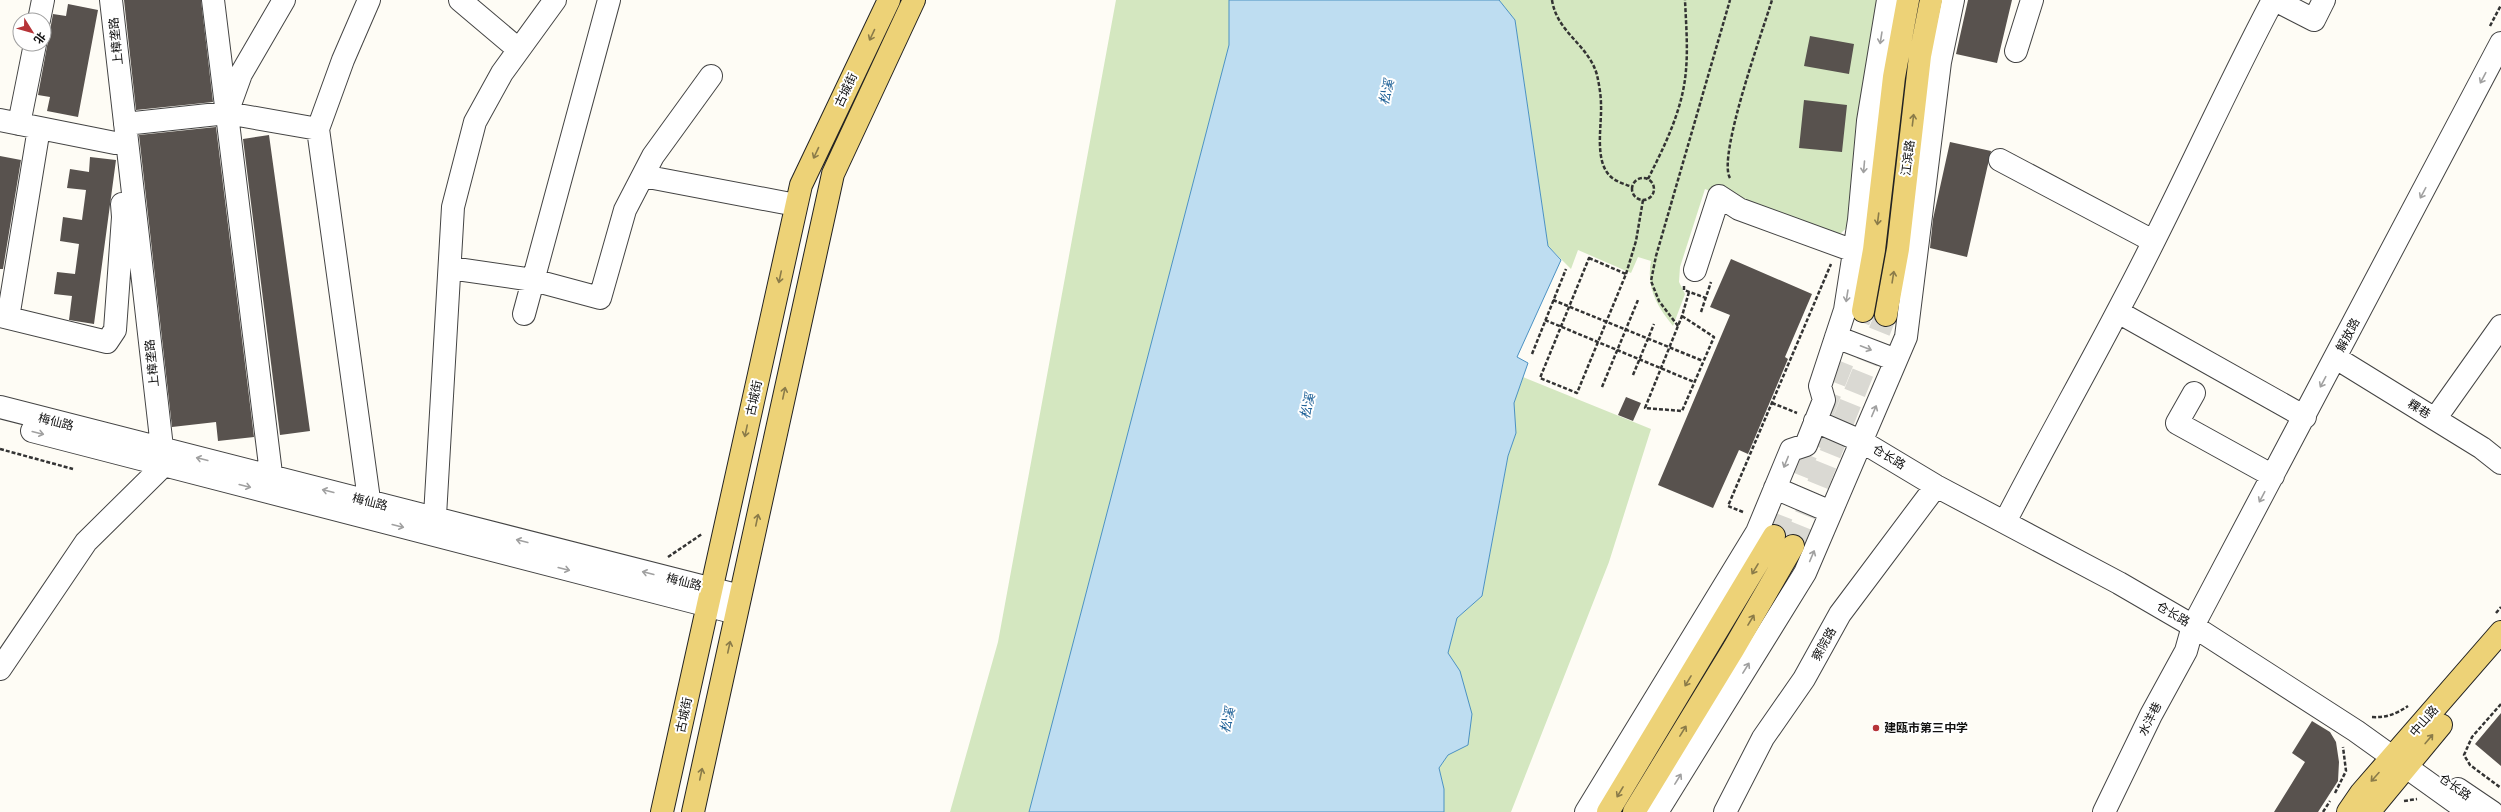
<svg xmlns="http://www.w3.org/2000/svg" width="2501" height="812" font-family="Bitter,'Noto Sans SC',serif">
	<style>
		.green { fill: #d4e7c0 }
		.water { fill: #beddf1; stroke: #4b91c2 }
		.building { fill: #58524e }
		.lines { fill: none; stroke-linecap: round; stroke-linejoin: round }
		.major-tunnel { stroke: #dad9d3; stroke-width: 22; stroke-dasharray: 22 11; stroke-linecap: butt }
		.minor-casing { stroke: #444; stroke-width: 24 }
		.major-casing { stroke: #222; stroke-width: 24 }
		.path { stroke: #333; stroke-width: 2.5; stroke-dasharray: 4 2; stroke-linecap: butt }
		.minor { stroke: #fff; stroke-width: 22 }
		.major { stroke: #edd277; stroke-width: 22 }
		.oneway { stroke: #8a7b49 }
		.oneway2 { stroke: #a0a0a0 }
		.poi-dot { fill: #b63438; stroke: #fff; stroke-width: 1.5 }
		.labels { text-anchor: middle; stroke-width: 4; stroke-linejoin: round; paint-order: stroke }
		.street-label { font-size: 12px; fill: #111; stroke: #fff }
		.poi-label { font-size: 12px; font-weight: bold; fill: #111; stroke: #fff; text-anchor: start }
		.water-label { font-size: 13px; font-style: italic; fill: #236499; stroke: #fff }
	</style>
	<rect width="100%" height="100%" fill="#fefcf5"/>
	<path class="green" d="M1116,0H1229V45L1029,812H950L998,642Z
		M1499,0H1885L1852,223L1841,233L1825,236L1705,189L1680,267L1679,282L1685,294L1673,326C1657,306 1646,288 1651,261L1638,257L1631,273L1578,250L1571,269L1548,246L1515,20Z
		M1523,377L1651,429L1609,562L1511,812H1444V789L1439,768L1448,755L1460,671L1448,653L1457,618L1482,596L1508,456L1516,433L1513,403Z"/>
	<path class="water" d="M1229,0H1499L1515,20L1548,246L1561,260L1517,357L1528,363L1514,403L1516,433L1508,456L1482,596L1457,618L1448,653L1460,671L1472,714L1468,745L1448,755L1439,768L1444,789V812H1029L1229,45Z"/>
	<path class="building" d="M124,0H201L213,102L136,110Z
		M1968,0H2012L1997,63L1956,54Z
		M68,4L98,10L78,117L47,111L50,97L38,95L53,14L66,16Z
		M1810,36L1854,44L1849,74L1804,66Z
		M1804,100L1847,105L1842,152L1799,148Z
		M216,127L254,437L218,441L216,422L172,427L139,135Z
		M269,135L310,431L280,435L243,139Z
		M1950,142L1991,151L1967,257L1930,248L1933,219Z
		M0,156L21,160L3,269H0Z
		M90,157L116,160L94,324L69,320L72,296L54,294L57,272L75,274L79,244L60,241L63,217L82,220L86,190L67,188L70,169L89,172Z
		M1731,259L1812,294L1785,357L1788,359L1748,454L1739,450L1713,508L1658,485L1730,315L1710,307Z
		M1626,397L1641,403L1633,421L1618,415Z
		M2501,713V766L2475,744Z
		M2312,721L2330,732L2336,742L2339,762L2338,781L2318,812H2274L2305,762L2292,753Z"/>
	<g class="lines">
		<path class="major-tunnel" d="M1774,536L1863,311
			M1793,546L1886,315"/>
		<g class="minor-casing">
			<path id="minor" d="M213,0L273,490
				M369,0L343,60L318,129L371,514
				M460,0L518,49
				M2275,0L2314,20L2324,0
				M39,20L43,0
				M2016,51L2032,0
				M228,110L241,74L284,0
				M0,120L115,143
				M19,124L35,44
				M125,124L227,113L318,129
				M2000,160L2153,241
				M643,176L796,205
				M450,268L533,280L600,298L625,210L653,156L711,76
				M1695,270L1719,196L1739,209L1854,251
				M2118,312L2305,417
				M524,314L609,0
				M0,316L107,342L115,330L123,217L122,204
				M8,318L39,128
				M1836,337L1896,360
				M2336,358L2482,448L2501,463
				M2194,393L2177,423L2273,476
				M0,407L740,596
				M2435,419L2501,326
				M1815,421L1861,441L1936,486L2119,583L2193,626L2356,731L2469,812
				M32,431L736,613
				M1775,488L1831,512
				M2005,522C2043,448 2084,376 2122,303C2175,204 2220,100 2273,0
				M434,533L453,207L475,122L502,73L555,0
				M0,669L86,542L164,465L111,0
				M2458,789L2492,812
				M1586,812L1757,532L1791,450L1806,445L1824,400L1820,386L1845,310L1859,220L1868,121L1888,0
				M1657,812L1805,573L1906,337L1940,62L1953,0
				M1725,812L1763,738L1804,679L1840,614L1936,486
				M2104,812L2151,715L2186,651L2193,626L2501,43"/>
		</g>
		<g class="major-casing">
			<path id="major" d="M1863,311L1874,250L1894,77L1908,0
				M1886,315L1898,249L1920,56L1931,0
				M662,812L801,185L889,0
				M693,812L833,174L914,0
				M1608,812L1774,536
				M1634,812L1734,648L1793,546
				M2348,812L2361,793L2501,632
				M2369,812L2441,725"/>
		</g>
		<path class="path" d="M1552,0C1557,33 1589,45 1597,75C1599,84 1601,95 1601,105C1602,125 1594,160 1610,176C1616,182 1625,184 1632,187
			M2490,26L2501,5
			M1632 189a11 11 0 1 1 22 0a11 11 0 1 1-22 0Z
			M1730,178C1717,157 1763,30 1772,0
			M1648,179C1665,145 1683,109 1686,70C1688,47 1686,23 1685,0
			M1589,258L1626,274L1577,393L1540,378Z
			M1626,274L1636,241L1643,200
			M1684,286V290L1706,298
			M1553,300L1703,361
			M1701,312L1711,282
			M1682,316L1714,337L1682,411L1645,408L1682,316L1689,292
			M1545,320L1694,382
			M1678,326L1659,301L1651,281L1656,256L1730,0
			M1532,354L1566,269
			M1633,375L1654,324
			M1602,387L1638,300
			M1772,403L1797,413
			M0,449L73,469
			M1743,512L1728,506L1831,264
			M668,557L702,534
			M2496,613L2501,607
			M2501,704L2472,737L2464,755L2470,765L2501,788
			M2372,717C2386,718 2396,714 2408,706
			M2335,793L2346,771L2343,747
			M2404,801L2417,799
			M2323,812L2330,801"/>
		<use href="#minor" class="minor"/>
		<use href="#major" class="major"/>
	</g>
	<defs><path id="oneway-shaft" d="M-6 0H5M1.5-3L5.5 0L1.5 3" fill="none" stroke-width="1.6" stroke-linecap="round" stroke-linejoin="round"/></defs>
	<g class="oneway">
		<use href="#oneway-shaft" transform="translate(872 35) rotate(115)"/>
		<use href="#oneway-shaft" transform="translate(1913 120) rotate(-83)"/>
		<use href="#oneway-shaft" transform="translate(816 153) rotate(115)"/>
		<use href="#oneway-shaft" transform="translate(1878 219) rotate(97)"/>
		<use href="#oneway-shaft" transform="translate(780 277) rotate(102)"/>
		<use href="#oneway-shaft" transform="translate(1893 277) rotate(-81)"/>
		<use href="#oneway-shaft" transform="translate(784 393) rotate(-78)"/>
		<use href="#oneway-shaft" transform="translate(746 431) rotate(102)"/>
		<use href="#oneway-shaft" transform="translate(757 520) rotate(-78)"/>
		<use href="#oneway-shaft" transform="translate(1755 569) rotate(121)"/>
		<use href="#oneway-shaft" transform="translate(1751 620) rotate(-59)"/>
		<use href="#oneway-shaft" transform="translate(729 647) rotate(-78)"/>
		<use href="#oneway-shaft" transform="translate(1688 681) rotate(121)"/>
		<use href="#oneway-shaft" transform="translate(1683 731) rotate(-58)"/>
		<use href="#oneway-shaft" transform="translate(2429 739) rotate(-50)"/>
		<use href="#oneway-shaft" transform="translate(701 774) rotate(-78)"/>
		<use href="#oneway-shaft" transform="translate(2375 777) rotate(132)"/>
		<use href="#oneway-shaft" transform="translate(1620 792) rotate(121)"/>
	</g>
	<g class="oneway2">
		<use href="#oneway-shaft" transform="translate(1881 38) rotate(99)"/>
		<use href="#oneway-shaft" transform="translate(2483 78) rotate(118)"/>
		<use href="#oneway-shaft" transform="translate(1864 167) rotate(95)"/>
		<use href="#oneway-shaft" transform="translate(2423 193) rotate(118)"/>
		<use href="#oneway-shaft" transform="translate(1847 296) rotate(99)"/>
		<use href="#oneway-shaft" transform="translate(1866 348) rotate(21)"/>
		<use href="#oneway-shaft" transform="translate(2323 382) rotate(118)"/>
		<use href="#oneway-shaft" transform="translate(1874 411) rotate(-67)"/>
		<use href="#oneway-shaft" transform="translate(38 433) rotate(14)"/>
		<use href="#oneway-shaft" transform="translate(202 459) rotate(-166)"/>
		<use href="#oneway-shaft" transform="translate(1786 462) rotate(112)"/>
		<use href="#oneway-shaft" transform="translate(245 486) rotate(14)"/>
		<use href="#oneway-shaft" transform="translate(328 491) rotate(-166)"/>
		<use href="#oneway-shaft" transform="translate(2262 497) rotate(118)"/>
		<use href="#oneway-shaft" transform="translate(398 526) rotate(14)"/>
		<use href="#oneway-shaft" transform="translate(522 541) rotate(-166)"/>
		<use href="#oneway-shaft" transform="translate(1812 556) rotate(-67)"/>
		<use href="#oneway-shaft" transform="translate(564 569) rotate(14)"/>
		<use href="#oneway-shaft" transform="translate(648 573) rotate(-166)"/>
		<use href="#oneway-shaft" transform="translate(1746 668) rotate(-58)"/>
		<use href="#oneway-shaft" transform="translate(1678 779) rotate(-58)"/>
	</g>
	<circle class="poi-dot" cx="1876" cy="728" r="4"/>
	<g class="labels">
		<g class="street-label">
			<text transform="translate(116 41) rotate(-96)" y="4">上樟垄路</text>
			<text transform="translate(846 90) rotate(-65)" y="4">古城街</text>
			<text transform="translate(1908 158) rotate(-83)" y="4">江滨路</text>
			<text transform="translate(2348 335) rotate(-62)" y="4">解放路</text>
			<text transform="translate(152 363) rotate(-96)" y="4">上樟垄路</text>
			<text transform="translate(754 398) rotate(-78)" y="4">古城街</text>
			<text transform="translate(2419 409) rotate(32)" y="4">粿巷</text>
			<text transform="translate(56 422) rotate(14)" y="4">梅仙路</text>
			<text transform="translate(1889 457) rotate(31)" y="4">仓长路</text>
			<text transform="translate(370 502) rotate(14)" y="4">梅仙路</text>
			<text transform="translate(684 582) rotate(14)" y="4">梅仙路</text>
			<text transform="translate(2173 614) rotate(30)" y="4">仓长路</text>
			<text transform="translate(1824 644) rotate(-61)" y="4">察院路</text>
			<text transform="translate(684 715) rotate(-78)" y="4">古城街</text>
			<text transform="translate(2150 719) rotate(-63)" y="4">水洋巷</text>
			<text transform="translate(2424 721) rotate(-49)" y="4">中山路</text>
			<text transform="translate(2455 787) rotate(35)" y="4">仓长路</text>
		</g>
		<g class="poi-label">
			<text x="1884" y="732">建瓯市第三中学</text>
		</g>
		<g class="water-label">
			<text transform="translate(1386 92) rotate(-76)" y="5">松溪</text>
			<text transform="translate(1307 406) rotate(-76)" y="5">松溪</text>
			<text transform="translate(1227 720) rotate(-76)" y="5">松溪</text>
		</g>
	</g>
	<g transform="translate(32 32) rotate(127)"><circle r="19" fill="#ffffff" stroke="#a0a0a0"/>
	<path d="M0-3L7 15L0 10L-7 15Z" fill="#b63438"/>
	<text y="-6" font-size="11" font-weight="bold" text-anchor="middle" fill="#111111">北</text>
	</g>
</svg>
